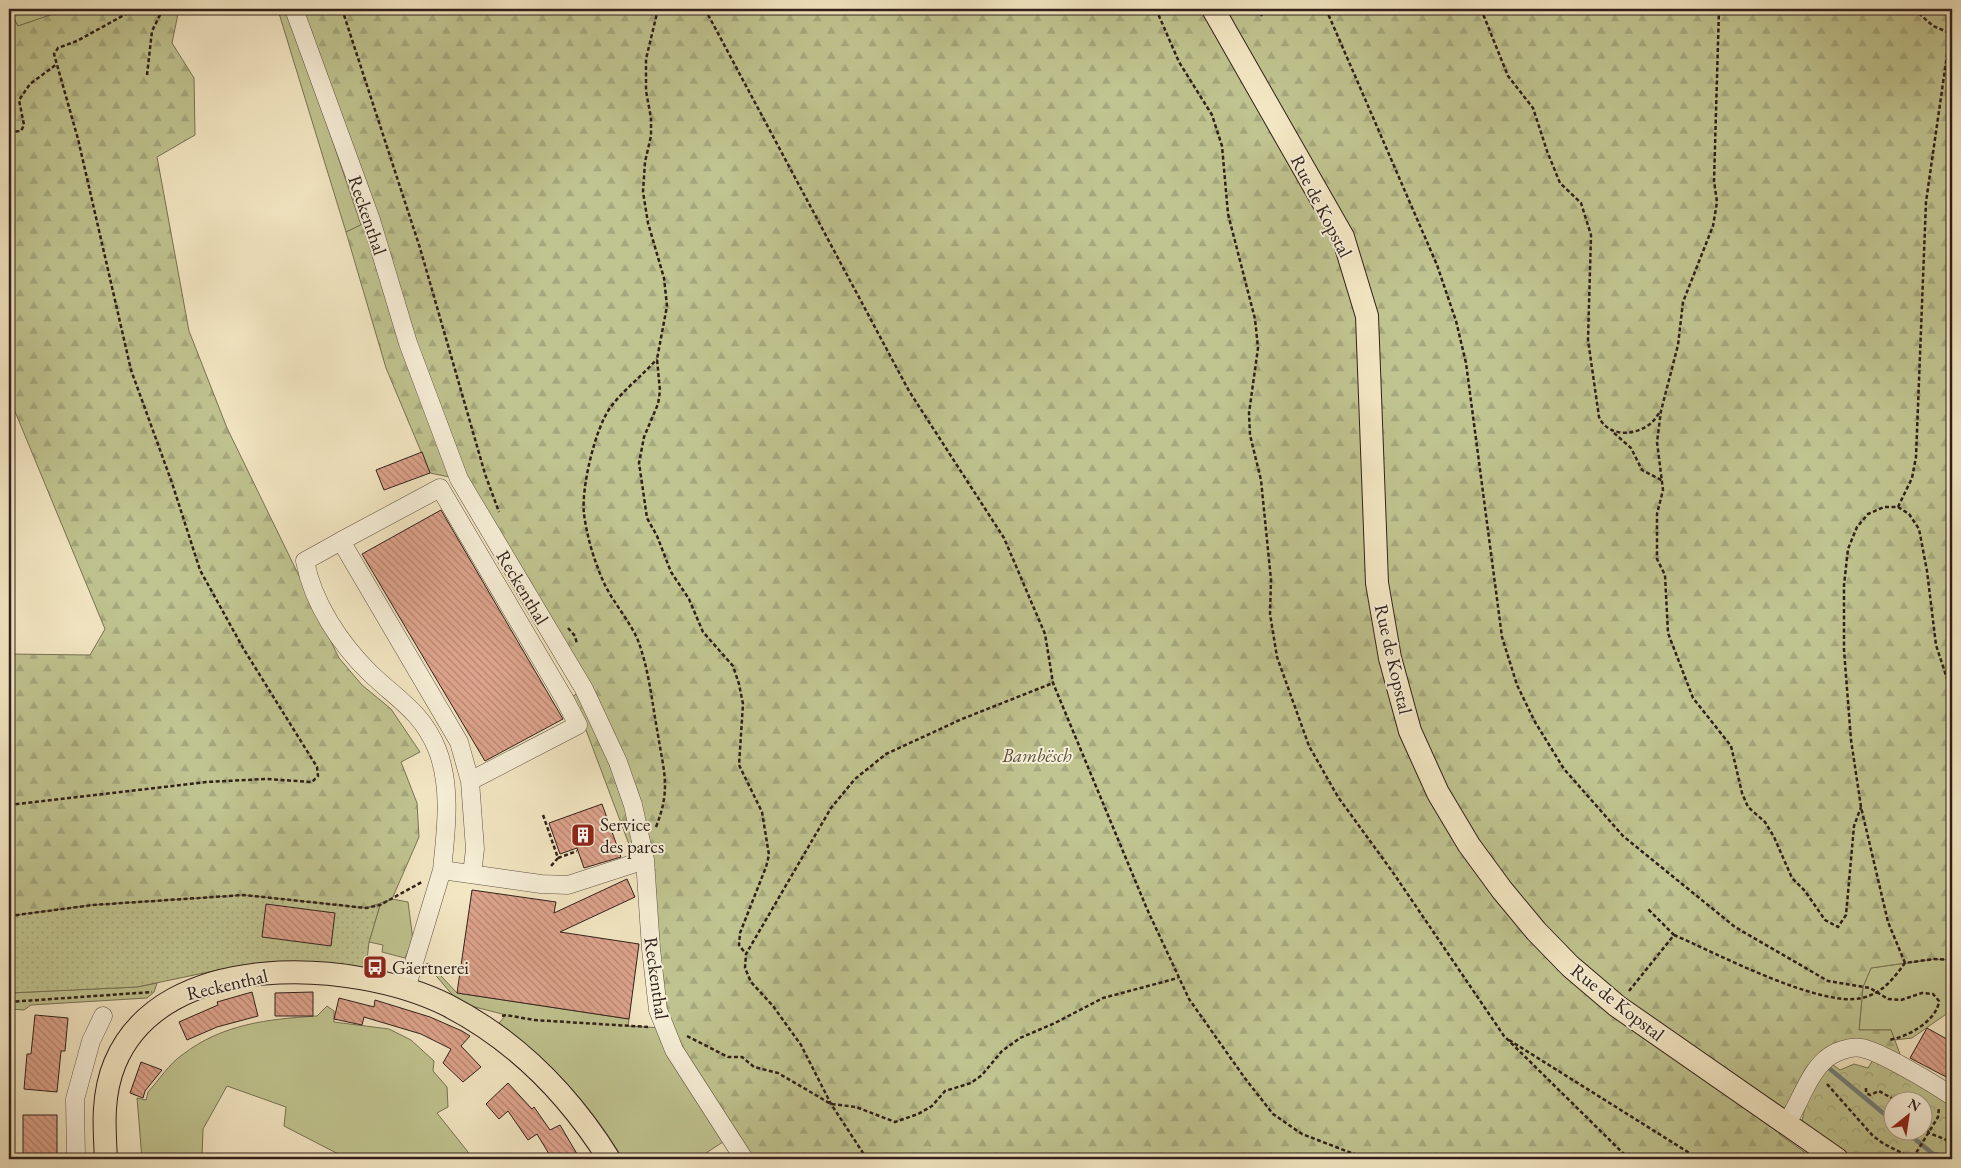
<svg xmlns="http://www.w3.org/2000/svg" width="1961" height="1168" font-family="'EB Garamond',serif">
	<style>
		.grass { fill: #c0c490; stroke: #787255 }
		.forest { fill: url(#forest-firs); stroke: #787255 }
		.park { fill: url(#park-crowns); stroke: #787255; fill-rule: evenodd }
		.garden { fill: url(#garden-dots); stroke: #787255 }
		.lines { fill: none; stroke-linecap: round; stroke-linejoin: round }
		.stream { stroke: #737e7c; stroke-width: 4.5 }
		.building { fill: url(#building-back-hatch); stroke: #30201a }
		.minor-casing { stroke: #615244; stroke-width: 19 }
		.major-casing { stroke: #30201a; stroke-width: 24 }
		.path { stroke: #30201a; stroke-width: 2.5; stroke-dasharray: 4 2.5; stroke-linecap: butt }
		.minor { stroke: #f7efd8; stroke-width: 18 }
		.major { stroke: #f3e7c3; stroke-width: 22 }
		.labels { text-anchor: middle; stroke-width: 4; stroke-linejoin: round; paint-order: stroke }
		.street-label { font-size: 19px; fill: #30201a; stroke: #f7efd8 }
		.park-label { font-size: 19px; font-style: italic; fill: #5b513d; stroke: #f7efd8 }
		.poi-label { font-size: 19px; fill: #30201a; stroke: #f7efd8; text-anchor: start }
	</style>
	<defs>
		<pattern id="forest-firs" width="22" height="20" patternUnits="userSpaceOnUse" patternTransform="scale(1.25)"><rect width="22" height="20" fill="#c0c490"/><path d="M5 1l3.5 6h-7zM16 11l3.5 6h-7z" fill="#a5a87c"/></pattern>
		<pattern id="park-crowns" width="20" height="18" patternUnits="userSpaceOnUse" patternTransform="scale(1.25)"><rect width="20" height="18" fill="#c0c490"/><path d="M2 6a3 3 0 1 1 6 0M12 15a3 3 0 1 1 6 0" fill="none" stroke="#a5a87c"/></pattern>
		<pattern id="garden-dots" width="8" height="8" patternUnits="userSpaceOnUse" patternTransform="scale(1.25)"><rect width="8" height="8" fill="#c0c490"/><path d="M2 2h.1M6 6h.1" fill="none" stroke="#a5a87c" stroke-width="1.8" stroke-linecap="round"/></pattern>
		<pattern id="building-back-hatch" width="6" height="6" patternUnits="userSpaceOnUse" patternTransform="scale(1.25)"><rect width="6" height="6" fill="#dfa48d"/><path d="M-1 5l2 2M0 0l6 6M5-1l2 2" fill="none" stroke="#b58572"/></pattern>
	</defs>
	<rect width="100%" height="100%" fill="#f3e7c3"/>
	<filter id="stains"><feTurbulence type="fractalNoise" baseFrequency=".004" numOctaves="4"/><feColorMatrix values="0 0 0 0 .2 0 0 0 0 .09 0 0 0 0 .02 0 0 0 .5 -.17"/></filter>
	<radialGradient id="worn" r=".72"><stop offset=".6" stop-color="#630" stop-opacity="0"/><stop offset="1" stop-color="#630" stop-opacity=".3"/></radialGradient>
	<path class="grass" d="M9,9H68L18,26Z
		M273,9H283L289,12L361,225L346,232L278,10Z
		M392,899L408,902L413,940L405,958L382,952L383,945L369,942L380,905Z
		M1934,959L1952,960V1010L1912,1038L1894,1040L1891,1030H1859L1863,987L1871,968Z
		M429,963L457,993L629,1019L628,1026L664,1028L729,1138L697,1159H623C587,1100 553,1065 499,1023L506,1015L471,1006L455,998L426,964Z
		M157,983L154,992L147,998L31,1005L24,1010L9,1009V993L137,987Z
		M327,1006L334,1011V1022L389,1029L411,1040L434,1061L433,1071L447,1087L448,1107L437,1113L468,1152L469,1159H348L284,1126L286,1107L227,1086L203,1129L202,1159H142L137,1098L146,1100L148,1092C159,1080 169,1064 182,1055C222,1024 268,1019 317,1016Z"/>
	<path class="forest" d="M68,9H179L172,43L194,78L195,135L157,157L189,331L227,428L339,658L362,685L391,709L420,752L401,762L417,803L419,837L392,899L366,908L93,905L9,916V654L90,655L105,629L9,397V11L18,26Z
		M294,9H1952V960L1934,959L1871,968L1863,987L1859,1030H1891L1900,1054L1897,1058L1846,1049L1798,1106L1779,1134L1814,1159H744L674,1050L636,863L583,722L570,698L584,689L459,479L430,473L386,368L346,232L371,220Z"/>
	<path class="park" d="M1873,1060L1952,1103V1159H1855L1802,1122C1805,1098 1816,1083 1832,1064L1840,1070L1854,1064L1868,1068ZM1894,1100H1924V1130H1894Z"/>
	<path class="garden" d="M244,895L366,908L380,905L369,942L366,969L318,963L268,962L218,970L137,987L9,993V916L93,905Z"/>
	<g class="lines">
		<path class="stream" d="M1830,1069L1894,1122
			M1904,1130L1933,1154L1952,1158"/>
	</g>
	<path class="building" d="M422,452L430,473L384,490L376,470Z
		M441,510L563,719L485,761L362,554Z
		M602,804L621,857L584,868L577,848L560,854L549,823Z
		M627,879L635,897L560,932L639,944L629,1019L457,993L472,890L556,902L554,913Z
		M266,904L335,913L331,946L262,937Z
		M252,992L258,1016L217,1027L187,1040L179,1022L218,1005L217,1002Z
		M313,992V1016H275V993Z
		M339,998L374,1007L375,1000L430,1017L462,1031L470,1036L461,1046L481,1067L463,1082L443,1063L451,1049L421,1034L364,1017L362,1025L334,1019Z
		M35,1015L68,1018L65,1051H61L57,1092L24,1089L27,1054H31Z
		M1927,1028L1952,1042V1080L1910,1058Z
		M141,1062L162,1070L145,1091L143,1098L130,1093Z
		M508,1083L532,1109L534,1107L550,1130L560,1125L580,1159H552L537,1134L528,1140L508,1111L499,1119L486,1104Z
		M23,1115H57V1159H23Z"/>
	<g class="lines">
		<g class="minor-casing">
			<path id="minor" d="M294,9L371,220L408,343L459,479L584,689L618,762L633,805L645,860L651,949L658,1010L674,1050L744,1159
				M341,541L440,488L565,700L578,725L470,781
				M442,870C446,831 452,787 437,749C422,712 397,699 371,674C340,644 313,603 305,561L341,541L459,742L470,781L475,849L472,874
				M406,989L442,870L541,884L568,885L645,860
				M1786,1124C1799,1105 1808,1074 1826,1059C1834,1052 1850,1046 1861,1048C1880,1051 1934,1084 1952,1096
				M76,1159L75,1099L91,1041L103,1016"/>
		</g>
		<g class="major-casing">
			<path id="major" d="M1213,9L1343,237L1367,316L1377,583L1390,658L1410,731L1438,793L1469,845L1502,890L1536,931L1570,966L1617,1006L1837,1159
				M106,1159C104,1126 102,1094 115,1063C163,948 354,959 447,1005C515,1040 569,1095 609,1159"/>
		</g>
		<path class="path" d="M342,9L420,248L485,474L499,512
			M658,9L646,59V91L651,118V136L645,162L643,192L648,223L664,278L667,306L657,359L660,391L658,404L644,437L639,463L647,518L657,536L671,572L689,599L703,632L733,666L739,684L743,704L739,765L762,812L769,855L766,867L740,933L739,945L746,954
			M705,9L909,391L1004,538L1045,634L1053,683L1147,909L1189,999L1244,1077L1273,1114L1302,1134L1367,1159
			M1156,9L1179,62L1212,115L1222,146L1228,214L1255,319L1258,348L1249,413L1250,435L1261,480L1271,580L1270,614L1277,657L1309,746L1338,797L1394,874L1504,1036L1629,1159
			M1257,9L1262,16
			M1326,9L1437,265L1456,321L1466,363L1502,637L1517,685L1535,722L1564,769L1623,836L1735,927L1828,981L1870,988L1888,999L1901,1000L1922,993L1933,994L1939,1001C1937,1021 1906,1038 1888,1040
			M1481,9L1508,76L1533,108L1547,151L1560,183L1581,203L1591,235L1588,340L1599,417C1607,436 1633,437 1650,424C1654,421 1657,416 1660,412
			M1719,9L1714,181L1717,202L1713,226L1683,302L1678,345L1661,411L1657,442L1663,490L1657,514V559L1665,575L1668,633L1693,698L1731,746L1742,793L1748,807L1765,822L1774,837L1792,878L1805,891L1825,920L1838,927L1846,915L1854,826L1861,807
			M1914,9L1933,26L1952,34
			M147,75L152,31L163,9
			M9,132L21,131L24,125L19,100L30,84L57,64
			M1614,433L1631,448L1642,470L1663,481
			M1898,507L1912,478L1916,457L1926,202L1950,34V9
			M568,628L575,636L577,644
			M1945,674L1952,663
			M9,805L206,782L266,779L312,782L318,776L317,767L243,648L200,570L172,483L131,370L78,139L54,54L58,48L77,41L135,9
			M543,815L558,858L550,867
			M656,827C671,789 664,773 658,735C652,703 649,668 637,638C628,619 613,602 604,583C594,561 587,537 584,514C581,488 595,429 610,408C624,389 642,376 657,359
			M558,858L577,851
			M9,916L93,905L244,895L366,908L380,905L422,882
			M1674,935C1716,953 1820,1008 1862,998C1883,993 1893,979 1905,963L1934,959L1952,960
			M1905,963L1888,922L1861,807L1851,740L1844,650V585L1848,549L1857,527L1868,514L1884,507H1898L1909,514L1919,529L1927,571L1936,645L1952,694
			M1629,991L1674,935L1648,909
			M9,1002L152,992
			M502,1016L506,1015L534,1020L648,1027
			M687,1036L728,1057H742L754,1067L778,1073L831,1104L856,1107L895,1122L918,1114L932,1106L945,1091L971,1083L982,1075L1002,1051L1020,1038L1055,1023L1103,998L1178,978
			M1509,1040L1699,1159
			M1827,1084L1873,1136L1884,1144L1914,1159
			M1866,1088V1093L1870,1095L1879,1091L1895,1100
			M1924,1125L1929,1133L1952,1142
			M1913,1158L1938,1117L1939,1107
			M867,1159L831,1104L801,1045L773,1006L751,982L745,968L746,954L831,808L855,779L886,754L962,719L1053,683"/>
		<use href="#minor" class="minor"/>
		<use href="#major" class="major"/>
	</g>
	<defs>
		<g id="building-square" transform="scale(1.25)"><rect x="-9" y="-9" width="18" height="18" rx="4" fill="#8f2418" stroke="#f7efd8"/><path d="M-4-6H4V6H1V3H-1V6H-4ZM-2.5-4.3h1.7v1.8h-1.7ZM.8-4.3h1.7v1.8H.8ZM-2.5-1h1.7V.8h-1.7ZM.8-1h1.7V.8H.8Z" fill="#fff"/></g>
		<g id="bus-square" transform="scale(1.25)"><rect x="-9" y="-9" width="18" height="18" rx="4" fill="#8f2418" stroke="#f7efd8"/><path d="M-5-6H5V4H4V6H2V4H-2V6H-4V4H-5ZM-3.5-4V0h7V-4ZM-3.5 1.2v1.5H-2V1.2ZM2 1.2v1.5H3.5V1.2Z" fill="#fff"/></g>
	</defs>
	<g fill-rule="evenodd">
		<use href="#building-square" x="583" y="835"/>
		<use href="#bus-square" x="375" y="967"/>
	</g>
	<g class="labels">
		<g class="street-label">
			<text transform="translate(1322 206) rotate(63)" y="7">Rue de Kopstal</text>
			<text transform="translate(368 215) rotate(71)" y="7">Reckenthal</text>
			<text transform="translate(523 587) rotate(59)" y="7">Reckenthal</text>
			<text transform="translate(1394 659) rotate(77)" y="7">Rue de Kopstal</text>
			<text transform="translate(657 978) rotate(82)" y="7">Reckenthal</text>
			<text transform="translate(227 984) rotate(-13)" y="7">Reckenthal</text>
			<text transform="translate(1618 1002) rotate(38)" y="7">Rue de Kopstal</text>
		</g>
		<g class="park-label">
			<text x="1037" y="762">Bambësch</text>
		</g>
		<g class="poi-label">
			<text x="600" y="831">Service<tspan x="600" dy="22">des parcs</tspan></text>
			<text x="392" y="974">Gäertnerei</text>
		</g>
	</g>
	<rect width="1961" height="1168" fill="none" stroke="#f3e7c3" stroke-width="30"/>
	<rect x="10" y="10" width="1941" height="1148" fill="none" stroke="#30201a" stroke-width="2.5"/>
	<rect x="15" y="15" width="1931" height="1138" fill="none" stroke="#30201a"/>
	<g transform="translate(1908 1116) rotate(30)"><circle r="24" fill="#f7efd8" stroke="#a79c8c"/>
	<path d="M0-4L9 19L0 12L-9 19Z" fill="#8f2418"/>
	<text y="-8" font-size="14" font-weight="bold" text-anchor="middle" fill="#30201a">N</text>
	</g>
	<rect width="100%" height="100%" filter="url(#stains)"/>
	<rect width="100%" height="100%" fill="url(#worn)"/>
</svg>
